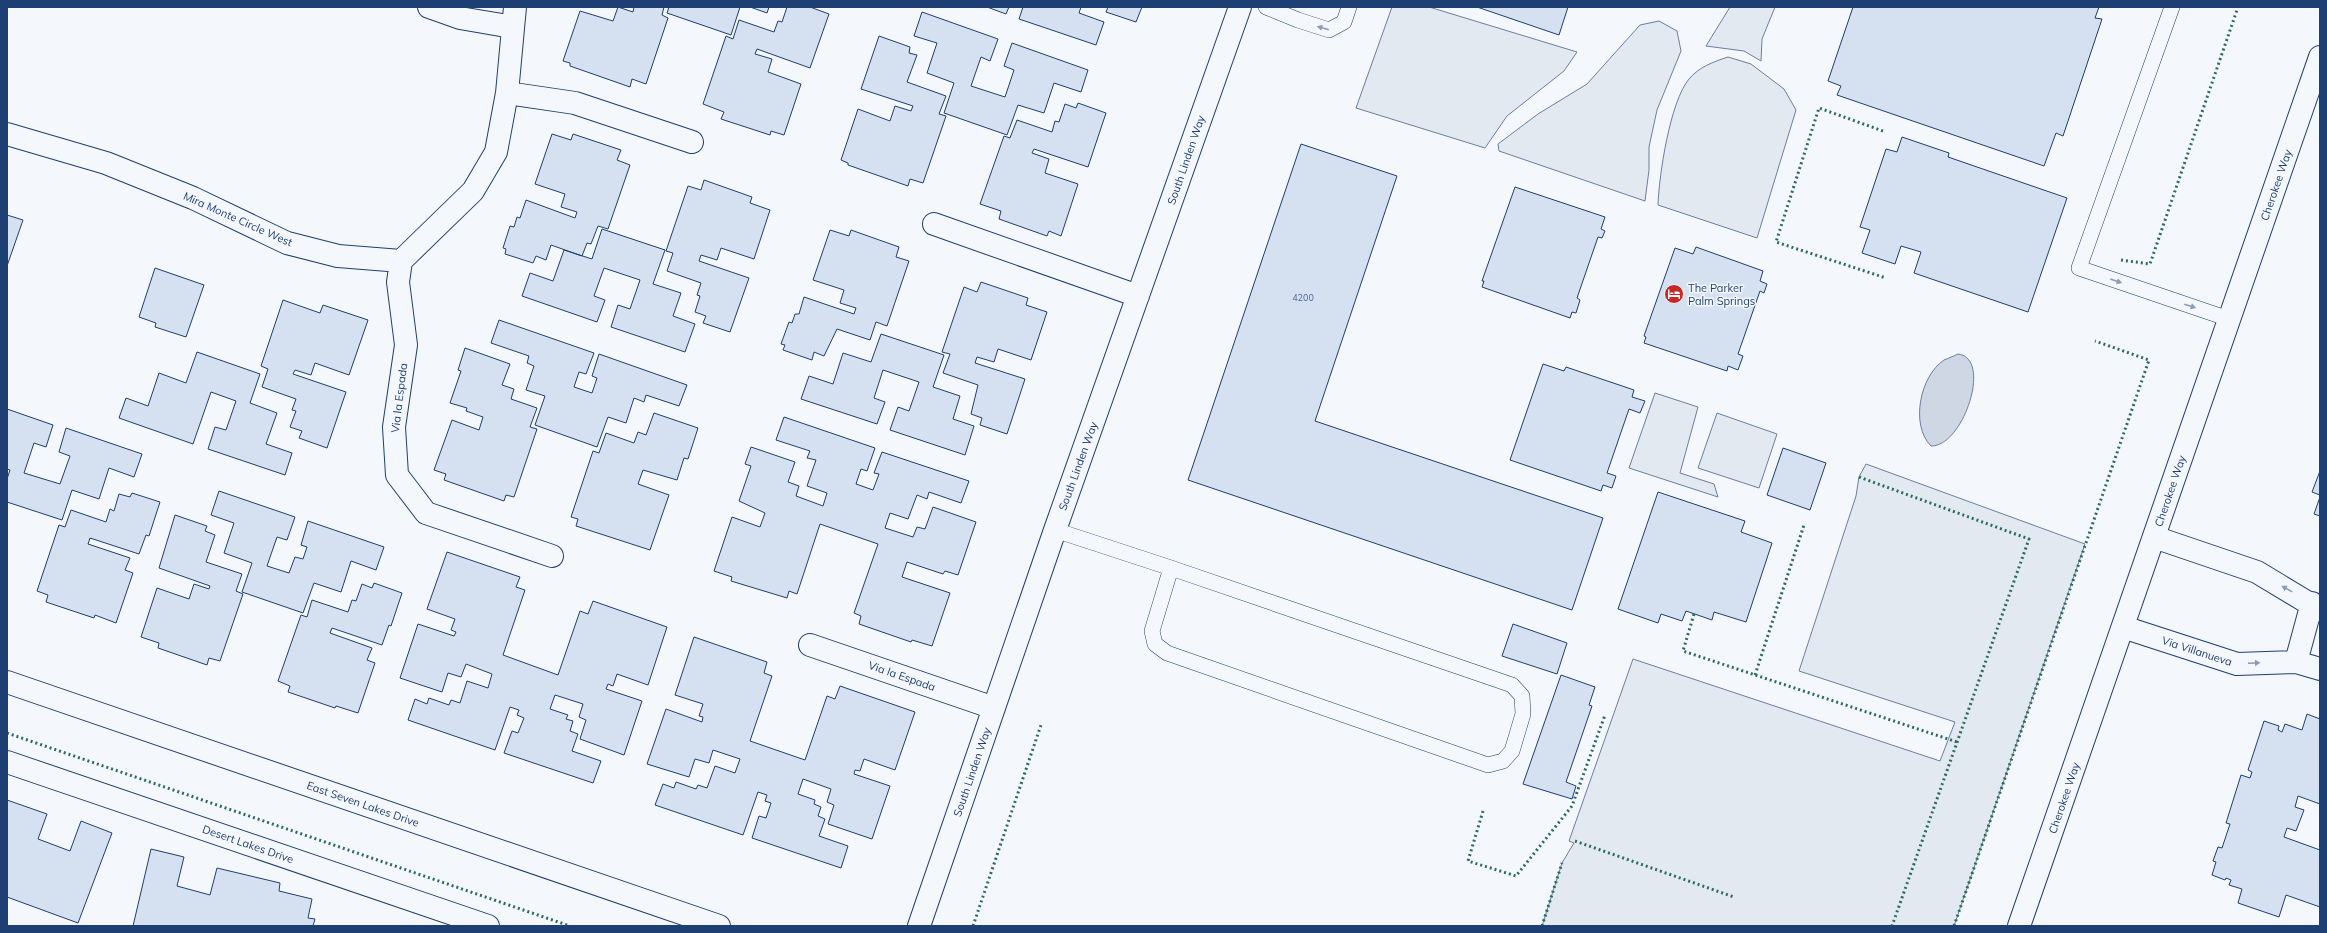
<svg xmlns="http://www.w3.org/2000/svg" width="2327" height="933" font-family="Mulish,sans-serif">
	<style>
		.green { fill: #e3e9f0; stroke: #687fa3 }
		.water { fill: #cfd7e4; stroke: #687fa3 }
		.building { fill: #d5e0f0; stroke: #1d3f73 }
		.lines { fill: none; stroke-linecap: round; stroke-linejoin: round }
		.service-casing { stroke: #1d3f73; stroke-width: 16 }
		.minor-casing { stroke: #1d3f73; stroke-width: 24 }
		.service { stroke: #f4f7fb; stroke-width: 15 }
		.minor { stroke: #f4f7fb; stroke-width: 22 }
		.hedge { stroke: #2c6c60; stroke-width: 3; stroke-dasharray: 2 3; stroke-linecap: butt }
		.oneway { fill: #889bb7 }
		.labels { text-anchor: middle; stroke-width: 3; stroke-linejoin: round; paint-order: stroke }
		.number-label { font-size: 9px; fill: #4b6792 }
		.street-label { font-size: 11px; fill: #1d3f73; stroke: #f4f7fb }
		.poi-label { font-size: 11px; fill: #1d3f73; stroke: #f4f7fb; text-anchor: start }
	</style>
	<rect width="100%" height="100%" fill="#f4f7fb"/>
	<path class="green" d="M1392,7H1429L1577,52L1564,71L1507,116L1485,148L1356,108Z
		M1730,7H1775L1762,39L1761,61L1744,51L1706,46Z
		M1659,21L1677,31L1681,51L1657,110L1649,147V170L1645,201L1499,151L1498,144L1538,114L1587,84L1640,25Z
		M1728,57L1751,64L1784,89L1796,110L1757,238L1658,205C1659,175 1670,102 1689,79C1699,67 1713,62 1728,57Z
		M1655,393L1698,407L1680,473L1714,484L1718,497L1629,468Z
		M1717,413L1777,434L1759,488L1698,468Z
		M1866,464L2085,544L1954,926H1542L1562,863L1574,843L1569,841L1633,659L1940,761L1955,722L1799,671L1856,496L1859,477Z"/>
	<path class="water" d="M1958,354C1993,358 1963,447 1931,446C1910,425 1920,376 1944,360C1949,358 1954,356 1958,354Z"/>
	<path class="building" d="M618,7L633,12L634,7H664L662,15L668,18L646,84L632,79L630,87L570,66V63L563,61L580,11L613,21Z
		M669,7H740L731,35L667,13Z
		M750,7H769L767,13Z
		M787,7H810L829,14L810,68L757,49L755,54L772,59L768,72L801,84L784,135L771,131L770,135L721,119L724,112L703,104L726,36L733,39L739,20L774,32L778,21L782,22Z
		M987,7H1009L1006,14Z
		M1023,7H1081L1079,13L1104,22L1096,45L1019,19Z
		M1108,7H1142L1136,22L1106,12Z
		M1477,7H1568L1559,35Z
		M1853,7H2099L2095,18L2102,19L2063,136L2056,133L2044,166L1837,95L1841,86L1828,81Z
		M922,12L998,39L990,61L981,57L971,86L1005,97L1014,70L1004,66L1012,43L1088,70L1081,92L1054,83L1044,113L1018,105L1007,135L944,113L954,83L927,73L937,43L914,36Z
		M879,36L910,47L909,53L917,55L907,82L946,96L939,114L946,116L923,183L910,179L908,186L848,165V163L841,160L858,109L890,121L895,106L911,111L913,106L861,89Z
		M1078,103L1106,113L1088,167L1034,149L1032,153L1049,159L1045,173L1078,184L1061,236L1049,231L1047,236L999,219L1001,211L980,204L1004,136L1010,138L1017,120L1052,132L1055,121L1059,122L1065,104L1076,108Z
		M552,134L571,140L573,134L621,150L617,160L630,165L608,229L598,226L591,244L587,243L582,256L551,245L546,260L536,256L533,263L505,254L506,249L503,248L510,226L514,227L517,217L520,218L526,200L575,218L577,212L561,207L565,194L535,184Z
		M1902,137L1949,153L1948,157L2067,198L2028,312L1914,273L1921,252L1901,246L1895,264L1862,253L1870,230L1860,227L1886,149L1897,152Z
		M1301,144L1397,176L1315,421L1603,518L1572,610L1188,480Z
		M704,180L752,197L750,203L770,210L754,259L721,248L717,260L701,255L699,261L749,278L730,332L703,323L706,316L695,312L700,296L697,295L701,283L667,271L673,253L666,251L688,186L701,190Z
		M1515,187L1605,217L1601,229L1605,231L1602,238L1598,237L1577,298L1580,300L1576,313L1572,312L1570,318L1482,287L1484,281H1482Z
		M7,215L23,220L7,266Z
		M602,229L665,250L653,284L681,293L673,316L695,324L685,352L611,327L618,305L630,309L640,280L604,268L594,296L605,300L597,322L522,296L530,273L553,281L564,250L592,259Z
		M830,230L849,236L851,230L899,247L896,257L909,261L887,326L876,322L870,340L837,329L824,356L814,352L812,360L783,350L785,345L781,344L789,322L792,323L795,314H799L804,297L854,314L856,308L840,303L844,290L813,280Z
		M1696,247L1763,271L1760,281L1767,284L1764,293L1760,291L1738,354L1743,356L1738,370L1728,366L1727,371L1644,343L1646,337L1644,336L1675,248L1693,254Z
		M155,268L204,285L186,337L155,327L156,323L139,317Z
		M981,282L1028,298L1026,305L1047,312L1031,360L998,349L994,362L977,357L975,363L1025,379L1007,434L980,425L982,418L971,414L978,385L943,373L950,354L942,352L964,287L977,292Z
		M283,300L320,313L323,305L368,320L349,375L315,363L311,375L295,370L293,374L346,392L327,448L299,438L302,431L290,427L296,411L292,410L296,399L262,387L268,369L261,366Z
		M499,320L594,353L586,374L579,372L574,387L592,393L597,378L592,376L599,354L687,385L679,406L646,395L644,402L634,398L626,423L608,417L597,447L535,425L545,396L526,390L534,366L527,363L529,356L491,343Z
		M881,334L944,355L933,387L960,396L953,419L974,426L965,455L890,430L898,407L909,411L919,382L883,370L874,398L885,402L877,424L801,399L809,376L833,384L843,353L871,362Z
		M465,348L510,364L502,385L514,389L511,399L537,408L530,427L537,429L514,497L506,495L504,501L444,480L446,474L434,470L452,420L479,430L483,417L466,411L467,408L450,403L461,371L458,370Z
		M197,352L260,374L250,403L277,413L266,444L292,453L285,475L208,449L215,427L226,430L236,401L211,392L193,444L119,418L126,398L148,406L159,373L186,383Z
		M1543,364L1564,371L1566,367L1634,390L1632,397L1645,401L1640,413L1629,409L1607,473L1616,476L1612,488L1603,485L1601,491L1510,460Z
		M7,409L53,425L46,447L34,443L24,473L60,484L70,456L59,452L66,428L142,454L134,477L109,468L99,499L72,490L62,520L7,502V479L10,470L7,469Z
		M654,413L698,428L688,459L684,458L677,480L643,470L638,484L669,495L650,550L576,526L578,519L571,517L593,451L599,453L606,433L634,443L638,432L646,435Z
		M784,417L875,448L867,471L861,469L856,484L873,490L879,474L874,473L882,452L969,481L961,503L929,492L927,499L917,495L908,519L890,513L885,528L913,537L917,527L925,529L933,507L976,522L958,575L945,571L943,574L907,562L902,577L950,593L932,646L912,640L911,642L859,624L861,616L854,613L878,544L820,524L797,594L789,591L787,598L731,581L732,577L714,571L732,517L760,527L765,513L739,501L751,466L745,464L751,447L795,462L788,482L799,486L796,496L823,506L827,493L807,486L816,460L807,458L810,451L776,440Z
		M1783,448L1826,463L1810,510L1767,495Z
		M2320,471V495L2312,492Z
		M219,491L295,517L287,540L277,537L267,566L289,573L295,557L303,559L307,547L301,545L308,521L384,547L376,570L351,561L341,592L314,583L303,613L242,592L252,563L224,553L234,523L211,515Z
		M1658,492L1745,521L1741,532L1772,543L1746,622L1714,612L1712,620L1686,611L1682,621L1661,614L1658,623L1618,609Z
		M132,493L160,502L149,536L146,535L139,554L90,538L88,544L130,558L125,570L133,573L116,623L95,615L94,618L46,602L48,595L37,591L59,525L65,527L71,510L106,522L110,509L114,511L119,494L130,497Z
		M2320,497V516L2314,514Z
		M175,515L207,526L205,531L215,535L206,562L242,574L236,591L243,594L220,661L209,658L207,665L158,648L159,643L141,637L157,588L189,599L194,584L209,589L210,586L159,568Z
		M447,552L520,577L516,587L525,590L503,655L558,675L580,611L588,614L593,601L667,627L648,685L617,674L613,686L608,684L606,689L642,701L624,755L580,739L586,720L579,717L583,704L555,695L550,709L568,715L566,719L573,721L570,731L578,734L572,751L601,761L593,783L504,753L512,731L518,733L524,718L517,715L519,710L510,707L495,750L408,720L415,699L427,704L429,698L449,705L451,700L460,703L467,681L488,688L492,674L466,664L461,677L448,673L442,692L400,678L418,624L454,636L456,632L451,630L455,619L427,609Z
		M374,583L402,593L391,626L389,625L382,645L332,628L330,633L372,648L367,660L375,663L358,713L336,706L335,708L288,692L290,686L278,681L301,615L307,617L312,600L348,612L352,600L356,601L362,584L372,588Z
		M1513,624L1567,643L1557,674L1502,656Z
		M694,637L767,662L764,673L772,676L750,741L805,760L827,696L835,699L840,686L915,712L895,770L864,759L860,771L855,770L854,774L890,786L872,839L828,824L834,805L827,802L831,789L803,779L798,794L815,800L814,804L821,807L818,816L825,819L819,836L848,846L841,868L752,838L759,816L766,818L771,803L765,801L767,795L758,792L743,835L655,805L663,784L674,788L676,782L696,789L698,785L707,788L715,766L735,773L740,759L713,750L709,763L695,759L689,777L647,764L666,709L702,722L703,717L699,716L703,704L675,695Z
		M1561,675L1595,687L1589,705L1592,706L1566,782L1576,786L1572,799L1523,784Z
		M2307,714L2320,719V804L2298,796L2295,807L2304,810L2296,831L2287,828L2284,837L2320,850V907L2286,895L2279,917L2238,903L2242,889L2229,885L2231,880L2226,878L2225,880L2212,875L2216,862L2213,861L2218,847L2222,848L2230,824L2226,823L2241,775L2250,778L2252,772L2248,770L2264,721L2279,726L2278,730L2282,732L2285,724L2302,730Z
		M7,800L47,814L38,839L70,851L81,821L112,833L78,923L7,897Z
		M151,849L184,857L177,886L210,895L217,868L280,883L279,891L312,899L308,918L315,919L313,926H133Z"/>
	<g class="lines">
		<g class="service-casing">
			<path id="service" d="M1266,7L1298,20L1329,30L1344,22L1349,7
				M2172,7L2079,268L2229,319
				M1055,530L1171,568L1512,685L1522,696L1523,714L1512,751L1503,761L1488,765L1167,653L1155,644L1152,631L1171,568"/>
		</g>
		<g class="minor-casing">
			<path id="minor" d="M429,7L460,18L513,27
				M507,93L575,103L692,142
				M7,134L106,163L193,198L287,243L338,256L401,261L473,191L496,152L507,93L515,7
				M934,224L1138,296
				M401,261L398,282L406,345L394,427L397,475L426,513L552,556
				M2154,537L2257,572L2320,610
				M2123,627L2237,664L2296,662L2320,669
				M810,645L994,708
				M2296,662L2312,603
				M7,682L719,926
				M7,762L488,926
				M919,926L1055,530L1240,7
				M2019,926L2320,57"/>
		</g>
		<use href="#service" class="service"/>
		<use href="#minor" class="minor"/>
		<path class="hedge" d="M1883,131L1819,108L1776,242L1886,278
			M2121,260L2150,264L2238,7
			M1859,477L2029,539L1892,926
			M1694,614L1683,651L1957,742
			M1755,675L1804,525
			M7,733L570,926
			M1483,811L1468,861L1516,876L1572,806L1605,715
			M1575,841L1734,897
			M973,926L1041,725
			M1542,926L1562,863
			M1954,926L2149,360L2095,341"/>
	</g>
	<defs><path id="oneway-solid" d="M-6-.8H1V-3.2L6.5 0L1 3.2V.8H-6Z"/></defs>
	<g class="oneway">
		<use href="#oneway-solid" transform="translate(1323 28) rotate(-164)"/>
		<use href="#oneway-solid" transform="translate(2116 281) rotate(19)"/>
		<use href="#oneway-solid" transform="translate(2190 306) rotate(18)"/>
		<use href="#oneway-solid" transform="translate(2287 589) rotate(-151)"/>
		<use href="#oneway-solid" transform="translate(2254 663) rotate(-2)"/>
	</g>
	<defs>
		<g id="hotel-disc" transform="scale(1)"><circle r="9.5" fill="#c62828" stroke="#f4f7fb"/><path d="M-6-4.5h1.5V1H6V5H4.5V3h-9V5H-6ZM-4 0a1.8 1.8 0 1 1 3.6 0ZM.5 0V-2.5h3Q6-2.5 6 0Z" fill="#fff"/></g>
	</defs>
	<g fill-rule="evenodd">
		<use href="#hotel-disc" x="1674" y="294"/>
	</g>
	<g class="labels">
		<g class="number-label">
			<text x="1303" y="301">4200</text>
		</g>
		<g class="street-label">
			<text transform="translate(1186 160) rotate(-71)" y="4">South Linden Way</text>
			<text transform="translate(2276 185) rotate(-71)" y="4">Cherokee Way</text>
			<text transform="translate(238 219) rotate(24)" y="4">Mira Monte Circle West</text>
			<text transform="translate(399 398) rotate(-83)" y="4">Via la Espada</text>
			<text transform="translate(1078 466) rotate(-70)" y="4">South Linden Way</text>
			<text transform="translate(2170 491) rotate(-71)" y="4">Cherokee Way</text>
			<text transform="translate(2197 651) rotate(18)" y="4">Via Villanueva</text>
			<text transform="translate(902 676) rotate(19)" y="4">Via la Espada</text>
			<text transform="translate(972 772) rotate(-71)" y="4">South Linden Way</text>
			<text transform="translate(2064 798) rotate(-71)" y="4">Cherokee Way</text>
			<text transform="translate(363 804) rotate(19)" y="4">East Seven Lakes Drive</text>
			<text transform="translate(248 844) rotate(19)" y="4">Desert Lakes Drive</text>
		</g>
		<g class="poi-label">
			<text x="1688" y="292">The Parker<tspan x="1688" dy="13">Palm Springs</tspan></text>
		</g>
	</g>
	<rect width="2327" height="933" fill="none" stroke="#1d3f73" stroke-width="16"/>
</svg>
